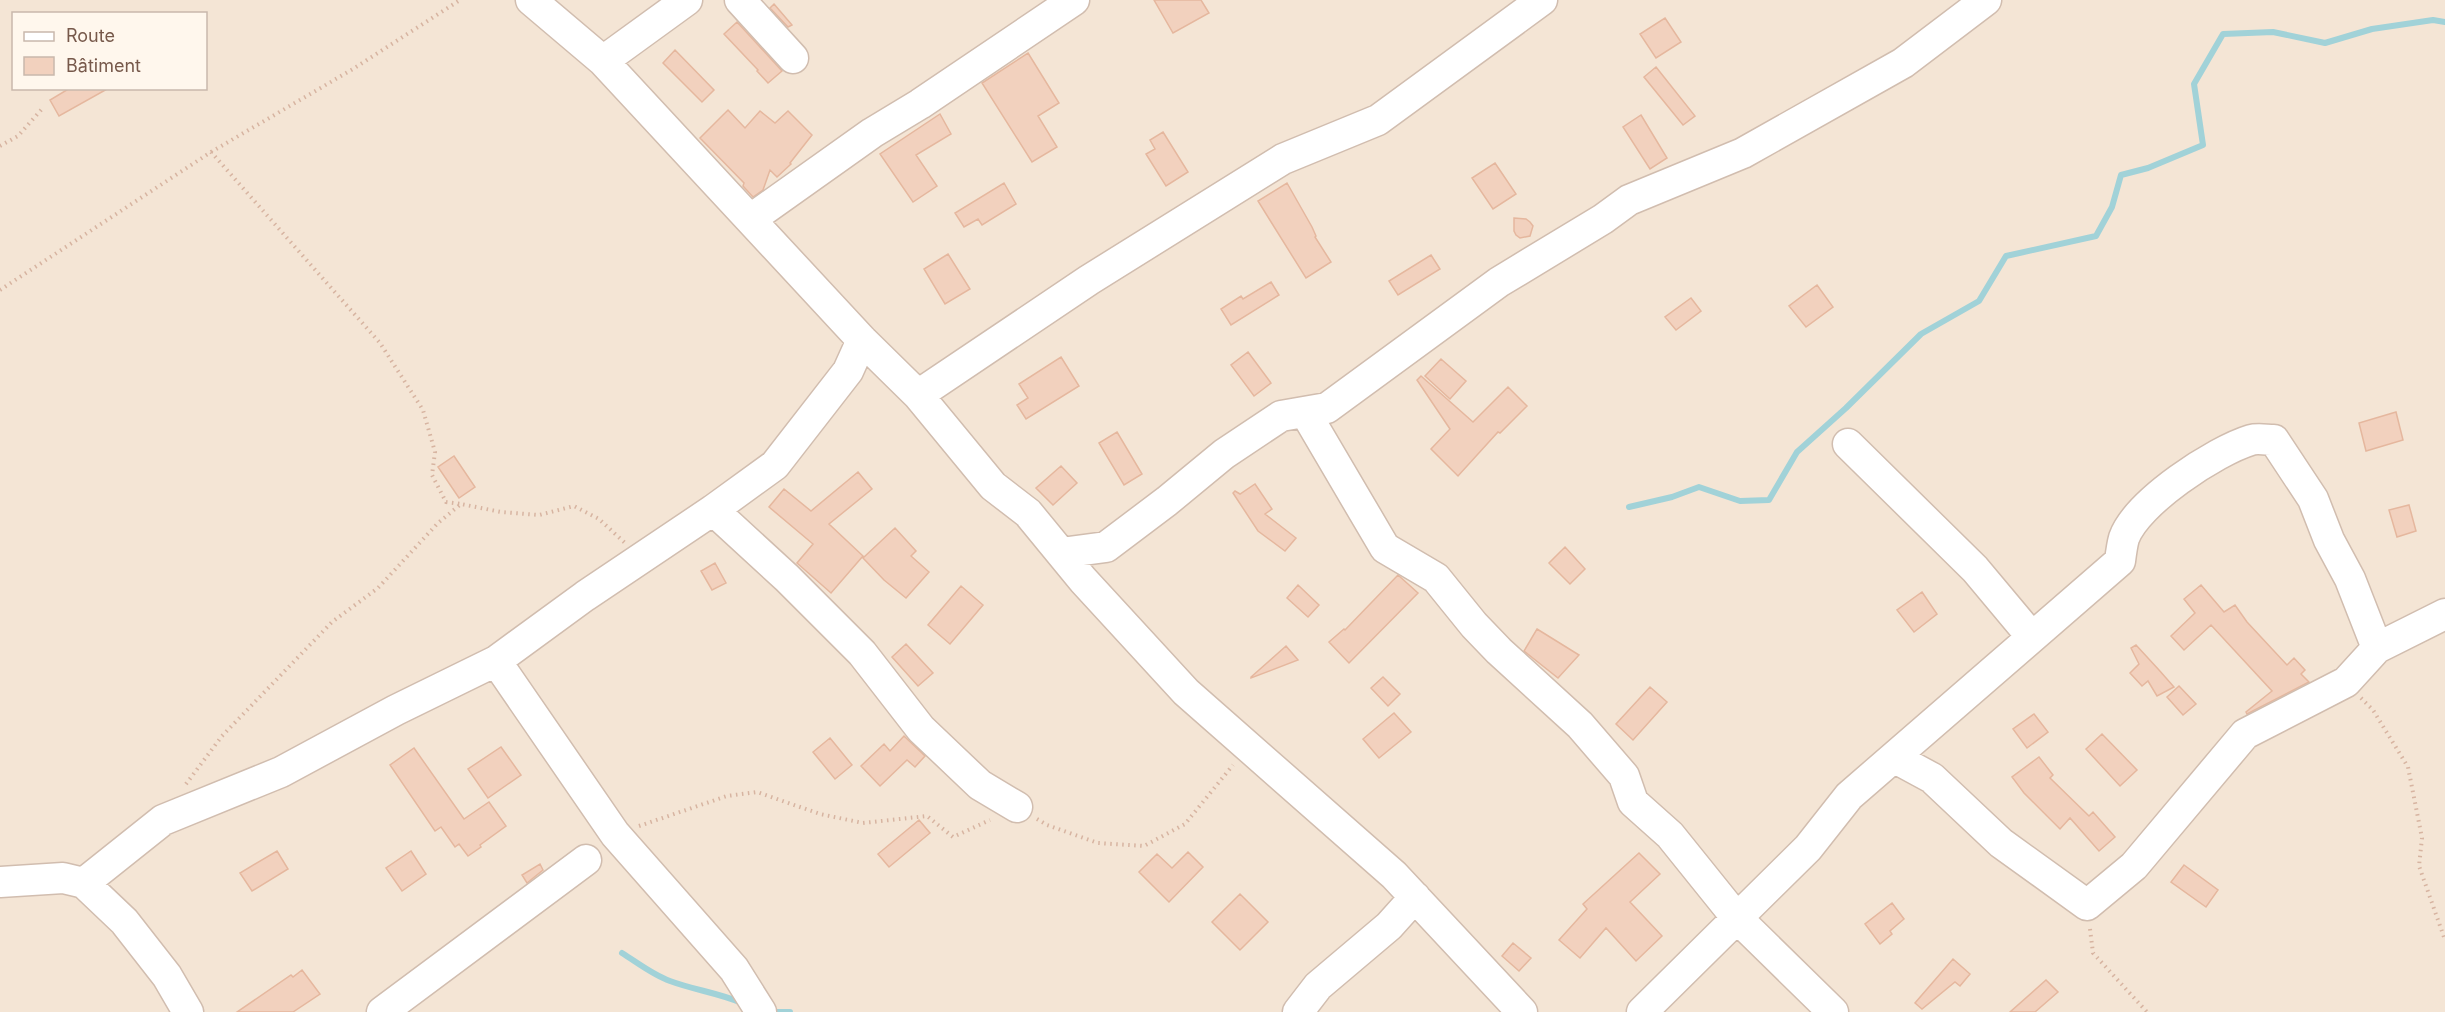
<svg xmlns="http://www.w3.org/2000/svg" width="2445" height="1012" font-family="Inter,sans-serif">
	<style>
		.residential { fill: #f4e5d5; fill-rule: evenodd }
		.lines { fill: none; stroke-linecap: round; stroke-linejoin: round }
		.stream { stroke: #a1d2d8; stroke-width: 6 }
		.building { fill: #f2d1be; stroke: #e5b79e; stroke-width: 1.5 }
		.minor-casing { stroke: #d1bdaf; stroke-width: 33 }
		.path { stroke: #d7b4a1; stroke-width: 4; stroke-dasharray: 1.5 4.5; stroke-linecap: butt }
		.minor { stroke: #fff; stroke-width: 30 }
	</style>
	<rect width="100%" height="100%" fill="#fdf3e7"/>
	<path class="residential" d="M0,0H2445V1012H0ZM14,14H206V88H14Z"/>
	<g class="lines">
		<path class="stream" d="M1629,507L1672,497L1699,487L1740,501L1769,500L1797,452L1846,408L1921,334L1979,301L2006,256L2096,236L2112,207L2121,175L2148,168L2203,145L2194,84L2223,34L2273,32L2325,43L2372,29L2433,20L2445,22
			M622,953C638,963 653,975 670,981C694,990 719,993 742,1003
			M776,1012H790"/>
	</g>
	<path class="building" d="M1154,0H1201L1209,13L1173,33Z
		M774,4L792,25L788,27L770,8Z
		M1665,18L1681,42L1656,58L1640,34Z
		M737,22L782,71L768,83L757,71L758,70L724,34Z
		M675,50L714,90L702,102L663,63Z
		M1028,53L1059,103L1038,116L1057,147L1032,162L982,83Z
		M1656,67L1695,116L1683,125L1644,77Z
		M70,88H109L59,116L50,100Z
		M728,110L745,128L760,111L775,123L788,111L812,135L790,163L791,164L777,177L770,170L763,190L753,197L743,186L744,183L700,138Z
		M940,114L951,134L916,155L937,186L913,202L880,154Z
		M1641,115L1667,158L1650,169L1623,127Z
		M1163,132L1188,172L1166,186L1146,154L1155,149L1150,140Z
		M1495,163L1516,194L1493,209L1472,178Z
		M1004,183L1016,204L982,225L978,219L964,227L955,213Z
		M1287,183L1312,227L1316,236L1315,237L1331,262L1306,278L1258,201Z
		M1514,218L1526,219L1530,222L1533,226L1530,236L1520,238L1516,235L1514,231Z
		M948,254L970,289L945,304L924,269Z
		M1431,255L1440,269L1398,295L1389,281Z
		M1271,282L1279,295L1231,325L1221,309L1241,296L1243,299Z
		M1817,285L1833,307L1806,327L1789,306Z
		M1691,298L1701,311L1676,330L1665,317Z
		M1248,352L1271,383L1254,396L1231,365Z
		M1061,357L1079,386L1026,419L1017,405L1028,398L1019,384Z
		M1441,359L1466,381L1450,399L1425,376Z
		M1421,376L1473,422L1508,387L1527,406L1500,433L1498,432L1458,476L1431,449L1450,429L1417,380Z
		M2396,412L2403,440L2366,451L2359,423Z
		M1117,432L1142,474L1124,485L1099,443Z
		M454,456L475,487L459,498L438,467Z
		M1061,466L1077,483L1053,505L1036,488Z
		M858,472L872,489L829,524L863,556L831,593L797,563L813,544L769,507L784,489L811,511Z
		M1255,484L1272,509L1265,514L1296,538L1285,551L1258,531L1233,493L1235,491L1240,494Z
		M2409,505L2416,531L2397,537L2389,510Z
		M895,528L916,551L911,556L929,572L906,598L884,580L863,558Z
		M1565,547L1585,569L1570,584L1549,563Z
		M715,563L726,583L712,590L701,571Z
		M1398,575L1418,593L1349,663L1329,642L1344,629L1345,630Z
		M1298,585L1319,605L1308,617L1287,598Z
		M2201,585L2224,612L2235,605L2247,622L2287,665L2294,658L2305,670L2301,674L2309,682L2247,714L2246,712L2272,691L2211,625L2184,650L2171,636L2195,613L2184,599Z
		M961,586L983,605L950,644L928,625Z
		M1922,592L1937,614L1914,632L1897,610Z
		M1537,629L1579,655L1558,678L1524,651Z
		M906,644L933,673L918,686L892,657Z
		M2136,645L2159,670L2174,687L2157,696L2148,681L2142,686L2130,673L2139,664L2131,648Z
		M1286,646L1298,660L1251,678V677Z
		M1383,677L1400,694L1388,706L1371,688Z
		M2179,686L2196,704L2183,715L2167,697Z
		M1650,687L1667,702L1633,740L1616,724Z
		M1394,713L1411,732L1379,758L1363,739Z
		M2034,714L2048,732L2027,748L2013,729Z
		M2102,734L2137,770L2120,786L2086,749Z
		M904,736L925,756L915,767L907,760L880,786L861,766L884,744L890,751Z
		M830,738L852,765L835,779L813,752Z
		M501,747L521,775L488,798L468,769Z
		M414,748L464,819L489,802L506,826L480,845L481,847L468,856L459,844L455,847L441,827L435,831L390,765Z
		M2039,757L2053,775L2050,778L2089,816L2093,812L2115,837L2099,851L2070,818L2060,829L2024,793L2012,777Z
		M919,820L930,833L889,867L878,854Z
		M277,851L288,869L252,891L240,873Z
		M411,851L426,874L402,891L386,868Z
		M1188,852L1203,867L1169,902L1139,872L1157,854L1172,868Z
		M1639,853L1660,874L1630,902L1662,936L1636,961L1606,928L1580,958L1559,940L1587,909L1583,904Z
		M540,864L543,870L527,883L522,875Z
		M2184,865L2218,890L2206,907L2171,882Z
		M1240,894L1268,922L1240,950L1212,922Z
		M1892,903L1904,919L1890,931L1892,934L1880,944L1865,924Z
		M1513,943L1531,958L1519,971L1502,956Z
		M1953,959L1970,974L1960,986L1955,982L1922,1009L1915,1003Z
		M302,970L320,994L293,1012H237L291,975L293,977Z
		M2046,980L2058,992L2035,1012H2010Z"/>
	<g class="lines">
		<g class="minor-casing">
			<path id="minor" d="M531,0L603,61L862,340L918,395L993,486L1028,513L1083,580L1186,692L1394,875L1522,1012
				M740,0L793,58
				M603,61L687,0
				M751,219L872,133L920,104L1074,0
				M918,395L1089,280L1283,159L1378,120L1542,0
				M1305,412L1385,548L1436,578L1474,625L1499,651L1580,725L1624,776L1633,802L1670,835L1736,917L1833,1012
				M1848,444L1975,569L2031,636
				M713,510L787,578L862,653L921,729L980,785L1017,807
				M1061,553L1106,547L1167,501L1224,454L1281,416L1327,408L1499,282L1603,219L1629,200L1743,153L1903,63L1986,0
				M496,661L615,834L734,969L761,1012
				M1895,758L1932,778L2001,843L2087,905L2134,866L2245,734L2346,682L2377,648L2445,614
				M0,882L63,878L84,883L124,921L167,976L188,1012
				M84,883L163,820L281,772L396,710L496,661L585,596L713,510L775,465L848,371L862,340
				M382,1012L586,860
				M1298,1012L1318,986L1389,926L1415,897
				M1642,1012L1808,848L1849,796L2120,561C2121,553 2122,545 2124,538C2137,502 2215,451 2251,440C2258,438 2267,440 2274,440L2313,499L2329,540L2350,579L2377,648"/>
		</g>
		<path class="path" d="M0,146L18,136L42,109
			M211,152L353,69L460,0
			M0,290L211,152L380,343L423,410L435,452L432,475L446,502L461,504
			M2361,698L2373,710L2408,767L2422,838L2419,866L2445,940
			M186,784L222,736L332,622L378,588L438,523L461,504L501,512L539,515L574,506L599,519L625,543
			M1037,819L1047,825L1098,843L1144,846L1185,824L1233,765
			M639,826L727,796L757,792L820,814L863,823L927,816L953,837L990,820
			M2090,929L2093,953L2147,1012"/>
		<use href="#minor" class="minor"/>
	</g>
	<rect x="12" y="12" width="195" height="78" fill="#fff7ed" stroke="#c9b8ac" stroke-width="1.5"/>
	<rect x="24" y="32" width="30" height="9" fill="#ffffff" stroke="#c9b8ac" stroke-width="1.5"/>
	<text x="66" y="42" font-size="18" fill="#77594b">Route</text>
	<rect x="24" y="57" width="30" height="18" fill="#f2d1be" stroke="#c9b8ac" stroke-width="1.5"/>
	<text x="66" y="72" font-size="18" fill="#77594b">Bâtiment</text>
</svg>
